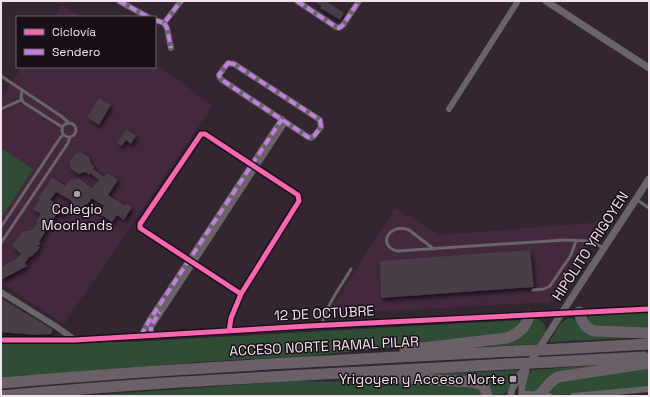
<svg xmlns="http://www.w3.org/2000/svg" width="650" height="397" font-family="'Space Grotesk',sans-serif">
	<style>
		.built { fill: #43283e }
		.green { fill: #2f4d35 }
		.building { fill: #493c46; filter: url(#shadow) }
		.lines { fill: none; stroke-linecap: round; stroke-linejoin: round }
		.service { stroke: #696468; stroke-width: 3 }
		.minor { stroke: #696468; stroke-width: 6 }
		.tertiary { stroke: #696468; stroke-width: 7 }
		.motorway { stroke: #6a6067; stroke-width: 11 }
		.motorway-bridge { stroke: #6a6067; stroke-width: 11 }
		.quiet { stroke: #c07fdc; stroke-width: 4; stroke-dasharray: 8 4; stroke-linecap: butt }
		.cycleway-casing { stroke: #190f17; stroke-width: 8 }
		.cycleway { stroke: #f766af; stroke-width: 5 }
		.poi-dot { fill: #aea0ac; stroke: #190f17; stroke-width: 1.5 }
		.labels { text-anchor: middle; stroke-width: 3; stroke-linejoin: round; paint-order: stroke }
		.poi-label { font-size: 14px; fill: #f1e2ee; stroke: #190f17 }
		.street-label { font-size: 14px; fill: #f1e2ee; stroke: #190f17 }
	</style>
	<defs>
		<filter id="shadow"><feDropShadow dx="2" dy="3" stdDeviation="2" flood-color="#0009"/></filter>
	</defs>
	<rect width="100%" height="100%" fill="#332630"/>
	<path class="built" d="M62,5L81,17H54Z
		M155,65L213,105L64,324L1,283V98L22,67H155Z
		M395,208L440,235L604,222L590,241L551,302L328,314Z"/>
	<path class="green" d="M1,148L33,169L1,218Z
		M649,312V330H599L586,320L592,314Z
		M568,318L577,320L582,325L649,337L549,342L560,324Z
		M534,319H538L545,325L546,331L538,344L431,349L505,340Z
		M524,320L515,332L489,338L306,356L199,362L1,378V342H131Z
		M597,365H625L577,371L538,393L527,391C523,382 527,377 532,370Z
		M649,368V388L556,395H552L550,391L554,382Z
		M521,370C513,382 510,397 493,396L487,388L413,375Z
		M291,381L471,383L477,385L483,396H83Z"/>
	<path class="building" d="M313,1H326L344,13L340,20L327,12L320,8L322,6Z
		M99,98L111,105L99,125L87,117Z
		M126,129L136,136L131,144L126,140L122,146L117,143Z
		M81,152L89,157L91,164L94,166L93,169L104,177L108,173L118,180L108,195L125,206L127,204L132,207L124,220L117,215L112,222L99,213L104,206L92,198L87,205L85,204L81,212L70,204L72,201L56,192L50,200L67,212L64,216L58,212L39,242L41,243L38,246L40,247L36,253L35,252L32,257L30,256L25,263L27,266L1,280V267L18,258L21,254L12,246L22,232L32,230L37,223L36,222L41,214L33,209L40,199L38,198L50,181H49L52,177L65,186L69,180L78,178L92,188L99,180L90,173L89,175L86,172L78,174L71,169L69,162L75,154Z
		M530,250L534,287L381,298L380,261Z
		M1,298L52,329V334L34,335L1,332Z"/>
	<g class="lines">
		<path class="service" d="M1,76L61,116L68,122
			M22,90L21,97L23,102L62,127
			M1,109L21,100
			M62 130a7 7 0 1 1 14 0a7 7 0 1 1-14 0Z
			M636,199L649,208
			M1,227L60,138L63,135
			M1,243L68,143L70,137
			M434,249L409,230C390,222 376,245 397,251L565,240L590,241L604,248
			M533,290L544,289L550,286L571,255L576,241
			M322,325C324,309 343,283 351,269"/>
		<path class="minor" d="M119,1L148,17
			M297,1L336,27L339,28L343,25L359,1
			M155,20L164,23L181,1
			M164,23L167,28L171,48
			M228,63L234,64L320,120L321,127L314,136L311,138L308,137L222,80L220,78L219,75Z
			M449,109L518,1
			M1,292L57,327L75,340
			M579,312L649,309
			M229,331L231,318L241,294L299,201L298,195L205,134H201L140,224V228L241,294
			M151,335V328L153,324L285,122
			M141,336L149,321L282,119
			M573,396L649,389"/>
		<path class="tertiary" d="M546,1L649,68
			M1,340H75L309,326L579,312
			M523,394L549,396
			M511,396C509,387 529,364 535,355C572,296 611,238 649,179
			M522,396V385L526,371"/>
		<path class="motorway" d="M579,312C581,321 585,328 594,331L649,333
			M560,349L649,344
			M405,350L507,338C518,334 526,327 529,316
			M551,362L644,357
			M380,377L474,382L484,386L487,396
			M1,383C172,368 344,360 516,351
			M1,396C169,380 338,374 507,364
			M537,396C546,390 549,381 558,377L649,363"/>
		<path class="motorway-bridge" d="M516,351L560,349
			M507,364L551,362"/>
		<path class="quiet" d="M119,1L148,17
			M297,1L336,27L339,28L343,25L359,1
			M155,20L164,23L181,1
			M164,23L167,28L171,48
			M228,63L234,64L320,120L321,127L314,136L311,138L308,137L222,80L220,78L219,75Z
			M151,335V326L160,312
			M141,336L149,321L282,119"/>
		<g class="cycleway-casing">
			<path id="cycleway" d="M229,331L231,318L241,294L299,201L298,195L205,134H201L140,224V228L241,294
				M1,340H75L309,326L649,309"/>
		</g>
		<use href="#cycleway" class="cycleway"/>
	</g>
	<g class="poi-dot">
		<circle cx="77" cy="194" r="4"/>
		<rect x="509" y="375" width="8" height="8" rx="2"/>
	</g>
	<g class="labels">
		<g class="poi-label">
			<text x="77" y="214">Colegio<tspan x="77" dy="16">Moorlands</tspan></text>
			<text x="505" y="384" text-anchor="end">Yrigoyen y Acceso Norte</text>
		</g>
		<g class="street-label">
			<text transform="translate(590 246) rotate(-57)" y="5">HIPÓLITO YRIGOYEN</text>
			<text transform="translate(324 313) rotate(-3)" y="5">12 DE OCTUBRE</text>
			<text transform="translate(324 346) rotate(-3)" y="5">ACCESO NORTE RAMAL PILAR</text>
		</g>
	</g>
	<rect width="650" height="397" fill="none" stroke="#f1e2ee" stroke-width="4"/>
	<rect x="16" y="16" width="140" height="52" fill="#190f17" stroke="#6f636d"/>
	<rect x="24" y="29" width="20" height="6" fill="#f766af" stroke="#6f636d"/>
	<text x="52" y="36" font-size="12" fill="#f1e2ee">Ciclovía</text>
	<rect x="24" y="49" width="20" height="6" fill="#c07fdc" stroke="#6f636d"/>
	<text x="52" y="56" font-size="12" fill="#f1e2ee">Sendero</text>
</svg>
